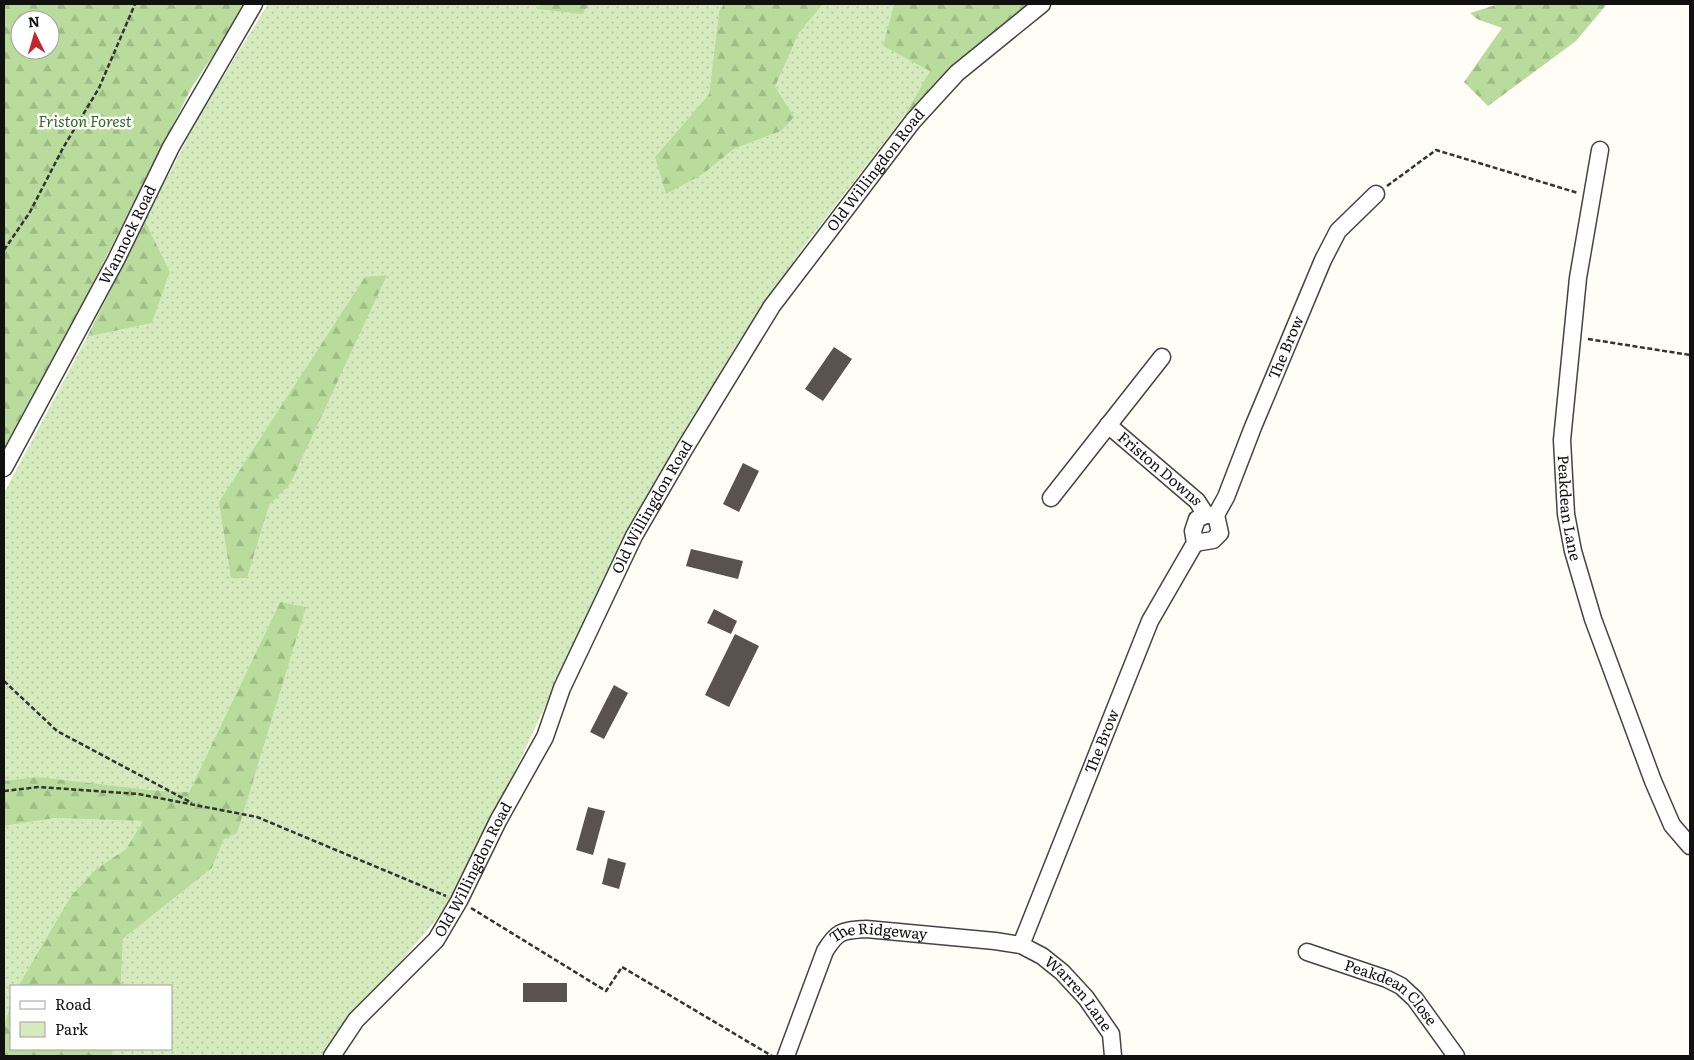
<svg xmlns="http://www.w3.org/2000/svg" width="1694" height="1060" font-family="Literata,serif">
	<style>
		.green { fill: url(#green-dots) }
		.forest { fill: url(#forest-firs); fill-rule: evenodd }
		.building { fill: #5a524d }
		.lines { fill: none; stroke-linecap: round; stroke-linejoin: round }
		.minor-casing { stroke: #444; stroke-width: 19 }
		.path { stroke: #333; stroke-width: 2.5; stroke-dasharray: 5 2.5; stroke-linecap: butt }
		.minor { stroke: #fff; stroke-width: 16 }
		.labels { text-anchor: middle; stroke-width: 5; stroke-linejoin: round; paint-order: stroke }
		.park-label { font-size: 15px; font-style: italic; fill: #2f6b1f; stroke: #fff }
		.street-label { font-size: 15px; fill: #111; stroke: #fff }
	</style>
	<defs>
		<pattern id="green-dots" width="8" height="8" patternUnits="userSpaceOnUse" patternTransform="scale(1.25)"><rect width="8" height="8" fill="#d5ebbd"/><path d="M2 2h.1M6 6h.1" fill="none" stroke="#b6c8a1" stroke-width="1.8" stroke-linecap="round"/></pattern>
		<pattern id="forest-firs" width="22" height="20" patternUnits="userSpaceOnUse" patternTransform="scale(1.25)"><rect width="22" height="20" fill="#b9dc9c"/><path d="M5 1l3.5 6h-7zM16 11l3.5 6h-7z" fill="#9ebc85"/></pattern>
	</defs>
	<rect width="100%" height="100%" fill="#fffdf5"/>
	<path class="green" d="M268,4H724L719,11L709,94L655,157L703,174L734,149L781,131L775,87L799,33L823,4H894L883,46L931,71L905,115L805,245L735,347L612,564L460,888L435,921L359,1011L329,1056H112L113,1049H171V986H121L123,939L212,868L224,839L280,602L189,792L4,781V493L87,337L152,323L170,272L145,221L199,116Z
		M55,818L143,821L126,849L96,869L71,896L18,986H11V1003L4,1025V826Z"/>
	<path class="forest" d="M4,4H247L192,87L35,398L4,457ZM20,20H50V50H20Z
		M541,4H590L581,14L538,9Z
		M724,4H823L799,33L775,87L794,117L781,131L734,149L703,174L666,194L655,157L709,94L719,11Z
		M894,4H1030L983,43L905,115L930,71L883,46Z
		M1499,4H1607L1576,41L1488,106L1464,82L1502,28L1477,19L1470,13Z
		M145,221L170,272L152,323L87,337Z
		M387,275L290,484L269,505L247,578H231L219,502L365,277Z
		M280,602L306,607L237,833L224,839L212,868L123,939L121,986H18L71,896L96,869L126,849L143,821L55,818L4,826V781L37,777L151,790L189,792Z
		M11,1003V1049H113L112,1056H4V1025Z"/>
	<path class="building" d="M834,347L852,359L823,401L805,389Z
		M743,463L759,471L739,512L723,504Z
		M691,549L743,561L738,579L686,566Z
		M714,609L737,621L731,634L707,623Z
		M735,634L759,646L729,707L705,695Z
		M614,685L628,693L604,739L590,732Z
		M588,807L605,811L593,855L576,850Z
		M608,858L626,863L619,889L602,884Z
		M523,983H567V1002H523Z"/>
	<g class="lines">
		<g class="minor-casing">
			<g id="minor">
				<path id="s1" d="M1600,150L1578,278L1562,440L1566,514L1573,551L1593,619L1653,781L1672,825L1690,846"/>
				<path id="s2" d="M1108,425L1197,501L1206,515"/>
				<path id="s3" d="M4,468L116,260L171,147L254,4"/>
				<path d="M1051,498L1162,357"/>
				<path d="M1195,543L1213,540L1220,533L1216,515"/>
				<path id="s4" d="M1021,945L1150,621L1195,543L1193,531L1197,519L1206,515H1216L1226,497L1253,427L1323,260L1338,231L1376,194"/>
				<path id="s5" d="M1307,952L1387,979L1401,986L1415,999L1456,1056"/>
				<path id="s6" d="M332,1056L356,1020L436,940L459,901L498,821L545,737L562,688L634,536L685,448L772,306L913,121L957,73L1042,4"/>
				<path id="s7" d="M786,1056L825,951C838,930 842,931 866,929L995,941L1021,945L1042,956L1062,972L1086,998L1111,1034L1113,1056"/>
			</g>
		</g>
		<path class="path" d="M1387,186L1436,150L1578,193
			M4,250L30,212L63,148L99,88L135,4
			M1588,339L1690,355
			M4,681L57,731L192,803
			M4,791L39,787L138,794L257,817L446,896
			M471,908L606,991L622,967L772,1056"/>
		<use href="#minor" class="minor"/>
	</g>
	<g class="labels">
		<g class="park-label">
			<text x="85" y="127">Friston Forest</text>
		</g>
		<g class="street-label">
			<text dy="5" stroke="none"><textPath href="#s6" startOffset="1046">Old Willingdon Road</textPath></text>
			<text dy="5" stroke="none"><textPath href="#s3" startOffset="264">Wannock Road</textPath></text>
			<text dy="5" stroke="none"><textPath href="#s4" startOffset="665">The Brow</textPath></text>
			<text dy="5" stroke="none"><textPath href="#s2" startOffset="68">Friston Downs</textPath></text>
			<text dy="5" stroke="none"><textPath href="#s6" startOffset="641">Old Willingdon Road</textPath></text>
			<text dy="5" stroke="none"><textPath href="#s1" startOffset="361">Peakdean Lane</textPath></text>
			<text dy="5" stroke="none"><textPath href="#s4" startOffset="219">The Brow</textPath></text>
			<text dy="5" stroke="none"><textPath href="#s6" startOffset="236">Old Willingdon Road</textPath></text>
			<text dy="5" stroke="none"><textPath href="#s7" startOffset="174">The Ridgeway</textPath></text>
			<text dy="5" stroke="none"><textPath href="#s7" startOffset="394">Warren Lane</textPath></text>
			<text dy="5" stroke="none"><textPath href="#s5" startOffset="95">Peakdean Close</textPath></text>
		</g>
	</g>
	<rect width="1694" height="1060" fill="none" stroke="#111111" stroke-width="10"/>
	<rect x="10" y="985" width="162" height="65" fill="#ffffff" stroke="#a0a0a0"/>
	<rect x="20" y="1001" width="25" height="8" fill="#ffffff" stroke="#a0a0a0"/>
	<text x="55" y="1010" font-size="15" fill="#111111">Road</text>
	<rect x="20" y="1022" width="25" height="15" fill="#d5ebbd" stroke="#a0a0a0"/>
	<text x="55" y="1035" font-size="15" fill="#111111">Park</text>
	<g transform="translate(35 35) rotate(355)"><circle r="24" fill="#ffffff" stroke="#a0a0a0"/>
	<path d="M0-4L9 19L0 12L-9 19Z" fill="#c4262e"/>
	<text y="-8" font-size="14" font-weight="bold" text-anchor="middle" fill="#111111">N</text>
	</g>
</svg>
